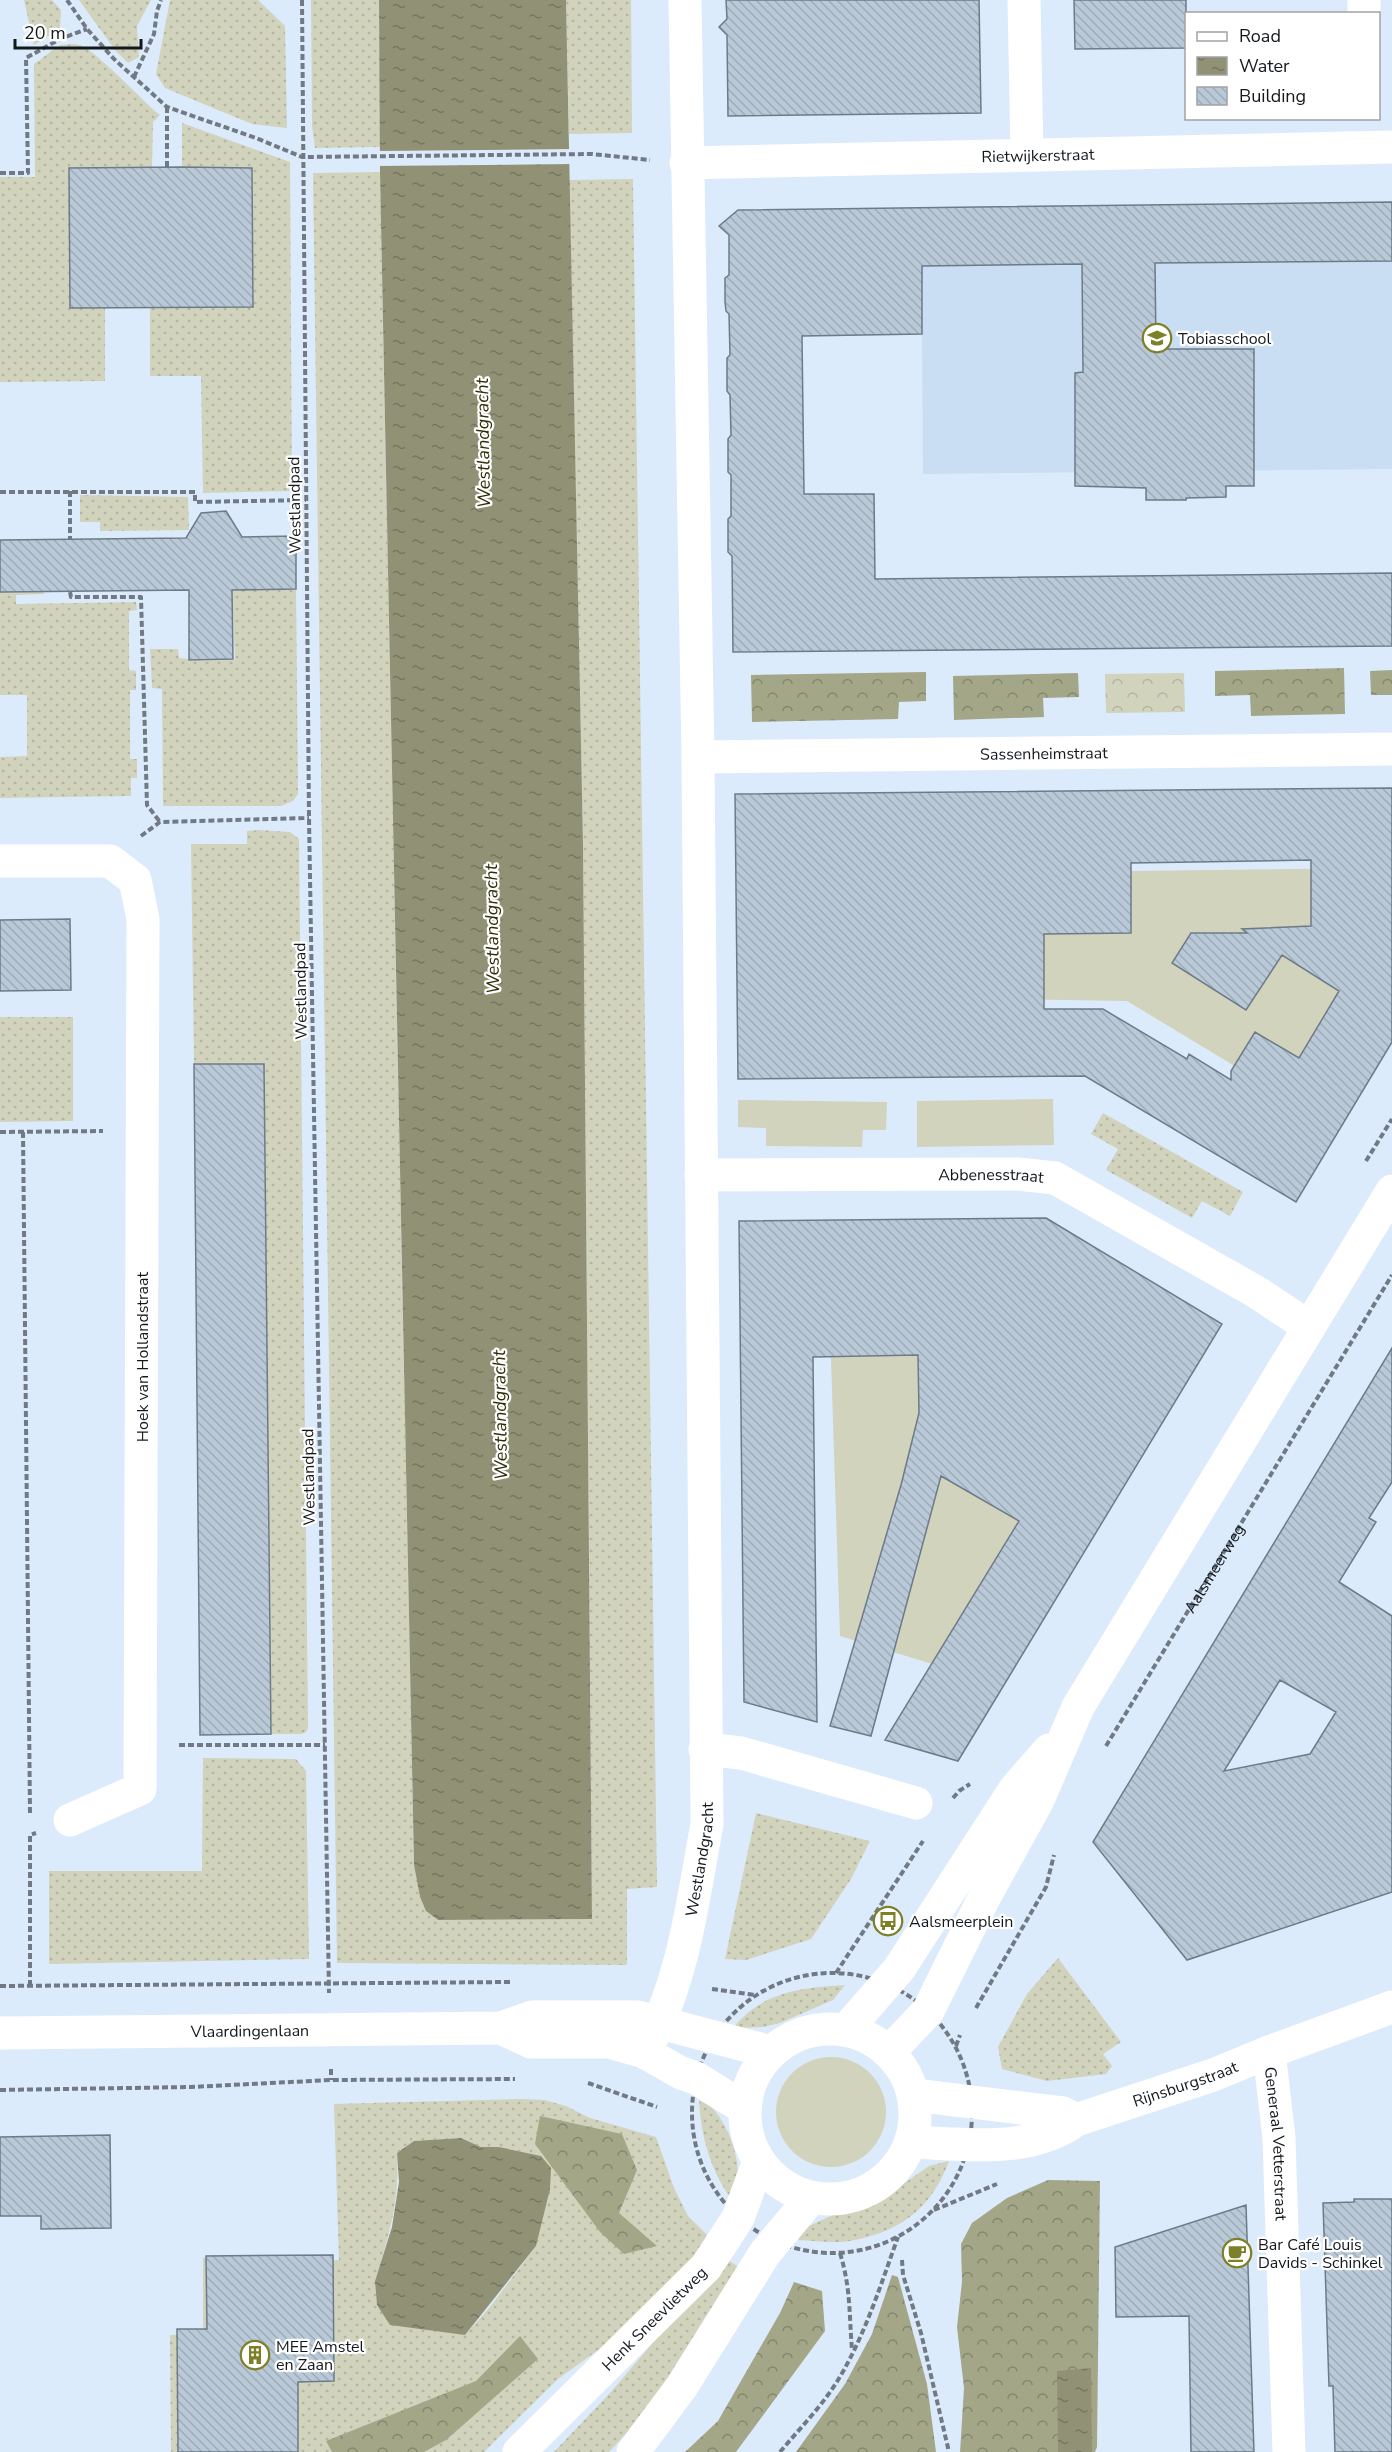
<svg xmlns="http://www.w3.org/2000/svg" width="1392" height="2452" font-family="'Nunito Sans',sans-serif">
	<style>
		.built { fill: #c9def3 }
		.grass { fill: url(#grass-dots); fill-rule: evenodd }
		.forest { fill: url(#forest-crowns) }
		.park { fill: url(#park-crowns) }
		.garden { fill: #d1d3bc }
		.water { fill: url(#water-ripples) }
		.pier { fill: #dcebfb }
		.building { fill: url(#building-back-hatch); stroke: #6d7b89; stroke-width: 1.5; fill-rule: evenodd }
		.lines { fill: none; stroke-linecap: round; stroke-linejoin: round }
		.path { stroke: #717a84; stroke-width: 4; stroke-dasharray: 6 3; stroke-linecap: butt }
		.minor { stroke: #fff; stroke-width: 33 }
		.tertiary { stroke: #fff; stroke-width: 33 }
		.secondary { stroke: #fff; stroke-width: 33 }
		.labels { text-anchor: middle; stroke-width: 4.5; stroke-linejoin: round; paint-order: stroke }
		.street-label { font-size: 16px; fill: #13181d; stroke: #fff }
		.poi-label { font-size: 16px; fill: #13181d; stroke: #fff; text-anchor: start }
		.water-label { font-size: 18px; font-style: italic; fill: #2e2e06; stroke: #fff }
	</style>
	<defs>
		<pattern id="grass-dots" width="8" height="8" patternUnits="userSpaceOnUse" patternTransform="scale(1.5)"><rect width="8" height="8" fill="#d1d3bc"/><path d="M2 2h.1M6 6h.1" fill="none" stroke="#b3b4a1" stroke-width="1.8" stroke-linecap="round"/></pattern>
		<pattern id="forest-crowns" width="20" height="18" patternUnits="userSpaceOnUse" patternTransform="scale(1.5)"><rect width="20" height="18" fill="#a4a688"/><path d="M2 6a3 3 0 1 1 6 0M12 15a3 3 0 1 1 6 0" fill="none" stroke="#84866f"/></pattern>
		<pattern id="park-crowns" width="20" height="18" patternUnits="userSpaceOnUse" patternTransform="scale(1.5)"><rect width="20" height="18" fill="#d1d3bc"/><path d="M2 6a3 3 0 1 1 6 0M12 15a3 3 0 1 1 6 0" fill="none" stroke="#b3b4a1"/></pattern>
		<pattern id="water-ripples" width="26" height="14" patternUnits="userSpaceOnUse" patternTransform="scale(1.5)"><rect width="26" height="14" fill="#919275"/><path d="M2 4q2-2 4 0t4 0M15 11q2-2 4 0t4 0" fill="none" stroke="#75765f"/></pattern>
		<pattern id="building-back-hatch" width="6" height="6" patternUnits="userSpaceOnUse" patternTransform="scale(1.5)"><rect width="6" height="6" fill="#b9c9d7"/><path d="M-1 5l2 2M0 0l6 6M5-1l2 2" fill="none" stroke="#9eacb8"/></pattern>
	</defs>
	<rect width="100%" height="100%" fill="#dcebfb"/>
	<path class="built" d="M1392,202V469L923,474L921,208Z"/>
	<path class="grass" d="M24,0H52L61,10L60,29L34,45Z
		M79,0H151L137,26L139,57L128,63L115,50Z
		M170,0H258L285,26L287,128L252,124L165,88L156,74Z
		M311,0H379L381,147L315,148L312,126Z
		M566,0H631L632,133L569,134Z
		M60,45C66,45 74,43 79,45C95,49 142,101 160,115L153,122L152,167L69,169L70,307L105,308V381L0,382V177H35L34,64Z
		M182,123L290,162L292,491L203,493L201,376H150V308L253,307L252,168L182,167Z
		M380,172L414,1865L420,1897L426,1911L438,1920L592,1919L583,843L569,180L633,179L657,1887L627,1889V1965L337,1963L313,173Z
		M80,495L188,497L189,530L100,531V522H80Z
		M232,590H296L298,794L293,801L281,806H163L162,689L152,688L150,649H178L179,658L189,659V661L235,660Z
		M0,592H44V594L16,595V604L136,602L137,610L129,611V670L136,671V690H130V759H137V778H131V796L0,798V757L27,756V695H0Z
		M259,830L290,832L299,839L308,1728L306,1732L301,1734H271L264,1064H194L191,844H247V831Z
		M0,1017H73V1121L0,1122Z
		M1103,1113L1243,1192L1230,1216L1202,1201L1192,1218L1106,1170L1118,1149L1091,1134Z
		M203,1758L296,1759L306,1771L309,1959L49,1964V1871H202Z
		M756,1813L870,1841L851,1879L811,1939L746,1960L725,1959Z
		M1058,1958L1121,2042L1103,2054L1112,2066L1106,2074L1047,2081L1002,2069L998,2047L1027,1994Z
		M845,1985L833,2000L780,2023L763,2027L733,2028C763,1991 801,1988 845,1985Z
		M520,2099L544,2100L566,2106L590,2118L656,2137L674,2188L688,2216L711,2239L666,2301L558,2379L484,2452H171L170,2335L203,2334V2258L339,2260L334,2104ZM461,2138L481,2147H499L540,2156L550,2168L536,2246L490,2307L465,2335L375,2281C389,2236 400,2200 397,2153L415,2141Z
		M699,2100C704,2103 711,2106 715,2111C732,2132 747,2174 731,2199C710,2169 701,2136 699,2100Z
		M949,2161C932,2207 903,2230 855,2240C837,2244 817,2241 799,2240L796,2232L835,2214L859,2211L876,2203L929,2166Z
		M725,2258L743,2270L670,2386L609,2452H554L610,2393Z"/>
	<path class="forest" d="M1344,668L1345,714L1251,716L1250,695L1215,696V671Z
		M1392,670V695H1371L1370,671Z
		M926,672V701L899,702L898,719L752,722L751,675Z
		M1078,673L1079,697L1043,698L1044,717L954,720L953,676Z
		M540,2116L622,2134L637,2170L619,2213L657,2246L624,2254L600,2232L535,2144Z
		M1048,2180L1100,2181L1097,2447L1095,2452H960L964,2388L957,2327L962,2282L961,2244L972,2223L1007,2198Z
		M892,2275L898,2277L927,2384L936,2452H796L845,2384L872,2334Z
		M794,2282L822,2291L825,2331L736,2452H685L718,2421L780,2313Z
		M520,2336L538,2359L446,2440L424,2452H332L326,2441L476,2381Z"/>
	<path class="park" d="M1184,673L1185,712L1106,713L1105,674Z"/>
	<path class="garden" d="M1373,868L1392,901L1286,1097L1127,1001L830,996L828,875Z
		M1053,1099L1054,1145L917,1147V1101Z
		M738,1100L887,1102L886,1130H863L862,1147L766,1146V1128L738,1127Z
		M829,1299L1122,1348L939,1666L840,1636Z
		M776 2112a55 55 0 1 1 110 0a55 55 0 1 1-110 0Z"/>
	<path class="water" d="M379,0H566L583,843L592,1919L438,1920L426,1911L420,1897L414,1865L380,172Z
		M461,2138L481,2147H499L541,2156L551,2168L550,2189L536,2246L465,2335L390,2325L377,2305L375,2281L392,2227L399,2182L397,2153L414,2141Z
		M1091,2368L1092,2452H1058L1057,2371Z"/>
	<path class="pier" d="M572,149V164L377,166L378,151Z"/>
	<path class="building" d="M726,0H979L981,113L728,116L727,35L719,27L727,19Z
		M1074,0H1186V48L1075,49Z
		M182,167L252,168L253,307L70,308L69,168Z
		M1392,202V261L1155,263L1156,349H1254V486H1226V497L1186,498V500H1146V488L1075,486V373L1083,372L1082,264L922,266V334L802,336L804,494H874L875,579L1392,573V646L733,652L732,556L728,552V519L731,516V475L728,472V439L731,435L730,395L727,391V358L730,355L729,314L726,311L725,302V278L729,275V235L719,226L738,210Z
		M226,511L242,537L296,536V589L232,590L233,659L189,660V590L0,592V540L186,538L201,513Z
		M1392,788V1042L1296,1202L1085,1076L738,1079L735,794ZM1311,860V926L1242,929L1247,933H1191L1172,963L1246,1010L1282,955L1339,991L1299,1058L1255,1032L1231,1071V1080L1189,1054L1187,1059L1103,1009H1044V934L1131,933V863Z
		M70,919L71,990L0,991V920Z
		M194,1064H264L271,1734L200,1735Z
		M1046,1218L1222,1324L958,1761L885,1740L1019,1521L941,1476L871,1736L830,1726L901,1485L919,1413L918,1355L813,1357L817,1722L744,1702L739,1221Z
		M1392,1348V1482L1369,1518L1376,1522L1339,1582L1392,1616V1892L1187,1960L1093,1842ZM1280,1680L1336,1712L1310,1754L1224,1771Z
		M110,2135L111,2228L41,2229V2216H0V2137Z
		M1354,2199H1392V2452H1335L1333,2386H1329L1323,2203L1354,2202Z
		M1246,2205L1254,2452H1191L1189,2316L1116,2317L1115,2247Z
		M333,2255L334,2381L298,2382V2452H178L177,2329H207L206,2256Z"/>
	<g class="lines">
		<g class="path">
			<path d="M67,0L87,29L114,59L167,107L256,138L302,157L592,154L650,160"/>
			<path d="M302,0L309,818L329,1993"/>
			<path d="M134,77L154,34L157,11L161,0"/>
			<path d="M167,107V167"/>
			<path d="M0,173H28L26,58L60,39L87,29"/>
			<path d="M70,491V539"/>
			<path d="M0,492H195V502L306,500"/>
			<path d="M70,592L71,597H141L147,805L160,822"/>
			<path d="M141,836L160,822L309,818"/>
			<path d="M0,1132L103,1131"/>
			<path d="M23,1132L30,1813"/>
			<path d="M1366,1161L1392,1119"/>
			<path d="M179,1745H325"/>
			<path id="s1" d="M1106,1746L1392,1275"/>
			<path d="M953,1798L959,1791L970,1784"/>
			<path d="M836,1973L923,1841"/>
			<circle cx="832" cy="2113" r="140"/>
			<path d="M0,1986L510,1982"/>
			<path d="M30,1986V1835L36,1833"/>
			<path d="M712,1989L755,1995"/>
			<path d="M976,2008L1046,1887L1054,1855"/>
			<path d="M956,2046L960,2035"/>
			<path d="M331,2069V2080"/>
			<path d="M588,2083L657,2107"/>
			<path d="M0,2090L191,2087L331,2080L515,2079"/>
			<path d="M934,2210L997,2184"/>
			<path d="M840,2253C851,2289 849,2314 852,2350"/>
			<path d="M902,2260L903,2275L921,2333L949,2452"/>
			<path d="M780,2452C801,2427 825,2403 841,2375C866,2332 881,2284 898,2237"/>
		</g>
		<g class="minor">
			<path d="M1024,0L1027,154"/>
			<path d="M1364,0V14"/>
			<path id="s2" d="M686,163L1392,147"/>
			<path id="s3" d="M698,757L1392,749"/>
			<path d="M0,861H110L135,880L143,919L140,1789L70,1820"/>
			<path id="s4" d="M701,1175L1018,1174L1055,1178L1258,1293L1309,1327"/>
			<path d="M705,1749L741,1753L916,1803"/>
			<path id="s5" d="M647,2047C684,1979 693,1899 707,1824L698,757L685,0"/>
			<path id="s6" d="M1269,2052L1279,2138L1289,2452"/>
			<path d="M914,2095L1063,2113L1076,2120"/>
			<path id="s7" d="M912,2142C965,2144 1031,2154 1076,2120L1213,2075L1269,2052L1392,2007"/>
		</g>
		<g class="tertiary">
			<path d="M501,2028L531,2042H609L644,2052L681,2073L696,2078L744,2108"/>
			<path id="s8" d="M0,2033L501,2028L532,2017H638L771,2052"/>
		</g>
		<g class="secondary">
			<circle cx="830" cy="2114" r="85"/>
			<path d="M846,2030L899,1969L1015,1789L1049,1750"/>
			<path d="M889,2052L928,2011L985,1896L1038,1800L1078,1707L1392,1191"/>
			<path id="s9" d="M519,2452L706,2267L738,2218L759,2161"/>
			<path d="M633,2452L682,2386L765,2253L811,2198"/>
		</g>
	</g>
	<defs>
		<g id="school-ring" transform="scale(1.5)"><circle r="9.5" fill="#fff" stroke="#7e8029" stroke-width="1.5"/><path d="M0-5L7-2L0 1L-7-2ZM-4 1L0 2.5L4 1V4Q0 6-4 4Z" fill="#7e8029"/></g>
		<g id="bus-ring" transform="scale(1.5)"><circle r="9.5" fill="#fff" stroke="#7e8029" stroke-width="1.5"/><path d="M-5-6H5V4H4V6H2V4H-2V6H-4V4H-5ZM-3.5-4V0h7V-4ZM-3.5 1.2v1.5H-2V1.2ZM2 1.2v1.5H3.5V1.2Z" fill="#7e8029"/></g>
		<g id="cafe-ring" transform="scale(1.5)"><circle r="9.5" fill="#fff" stroke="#7e8029" stroke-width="1.5"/><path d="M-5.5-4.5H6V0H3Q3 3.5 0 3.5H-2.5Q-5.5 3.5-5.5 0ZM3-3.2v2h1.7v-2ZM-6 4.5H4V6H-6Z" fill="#7e8029"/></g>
		<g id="building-ring" transform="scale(1.5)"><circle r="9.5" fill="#fff" stroke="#7e8029" stroke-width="1.5"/><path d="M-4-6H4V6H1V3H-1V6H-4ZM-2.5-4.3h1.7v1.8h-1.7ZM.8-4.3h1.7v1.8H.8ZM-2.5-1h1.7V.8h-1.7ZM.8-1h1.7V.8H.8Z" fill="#7e8029"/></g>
	</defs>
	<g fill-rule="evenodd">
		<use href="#school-ring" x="1157" y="338"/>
		<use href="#bus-ring" x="888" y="1921"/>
		<use href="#cafe-ring" x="1237" y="2253"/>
		<use href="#building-ring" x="255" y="2355"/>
	</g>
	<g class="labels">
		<g class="street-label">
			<text dy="6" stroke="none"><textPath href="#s2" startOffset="352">Rietwijkerstraat</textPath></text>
			<text transform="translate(294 505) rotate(-91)" y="6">Westlandpad</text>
			<text dy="6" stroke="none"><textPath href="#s3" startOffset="346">Sassenheimstraat</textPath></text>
			<text transform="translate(300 991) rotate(-91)" y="6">Westlandpad</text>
			<text dy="6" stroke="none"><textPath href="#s4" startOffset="290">Abbenesstraat</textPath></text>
			<text transform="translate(142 1357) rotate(-90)" y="6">Hoek van Hollandstraat</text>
			<text transform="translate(308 1477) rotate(-91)" y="6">Westlandpad</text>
			<text dy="6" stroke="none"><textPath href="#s1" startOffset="208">Aalsmeerweg</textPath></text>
			<text dy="6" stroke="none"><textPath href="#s5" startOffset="196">Westlandgracht</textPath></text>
			<text dy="6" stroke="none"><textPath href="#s8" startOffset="250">Vlaardingenlaan</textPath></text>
			<text dy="6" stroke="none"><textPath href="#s7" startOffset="284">Rijnsburgstraat</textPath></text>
			<text dy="6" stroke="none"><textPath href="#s6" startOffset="92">Generaal Vetterstraat</textPath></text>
			<text dy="6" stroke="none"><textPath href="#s9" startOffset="190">Henk Sneevlietweg</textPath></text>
		</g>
		<g class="poi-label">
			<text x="1178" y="344">Tobiasschool</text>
			<text x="909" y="1927">Aalsmeerplein</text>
			<text x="1258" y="2250">Bar Café Louis<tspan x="1258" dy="18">Davids - Schinkel</tspan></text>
			<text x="276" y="2352">MEE Amstel<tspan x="276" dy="18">en Zaan</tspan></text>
		</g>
		<g class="water-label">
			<text transform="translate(483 443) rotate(-91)" y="6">Westlandgracht</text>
			<text transform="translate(492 929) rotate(-91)" y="6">Westlandgracht</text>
			<text transform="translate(500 1415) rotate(-91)" y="6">Westlandgracht</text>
		</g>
	</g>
	<rect x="1185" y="12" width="195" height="108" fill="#ffffff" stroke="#a1a3a5" stroke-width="1.5"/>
	<rect x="1197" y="32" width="30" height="9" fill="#ffffff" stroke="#a1a3a5" stroke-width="1.5"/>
	<text x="1239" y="42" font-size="18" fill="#13181d">Road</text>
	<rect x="1197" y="57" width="30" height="18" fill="url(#water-ripples)" stroke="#a1a3a5" stroke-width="1.5"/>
	<text x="1239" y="72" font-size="18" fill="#13181d">Water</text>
	<rect x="1197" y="87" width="30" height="18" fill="url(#building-back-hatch)" stroke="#a1a3a5" stroke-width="1.5"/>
	<text x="1239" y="102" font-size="18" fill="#13181d">Building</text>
	<path d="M15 39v9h126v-9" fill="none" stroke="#13181d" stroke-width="3"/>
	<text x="24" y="39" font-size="18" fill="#13181d" stroke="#ffffff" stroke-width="4.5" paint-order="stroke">20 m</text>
</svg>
